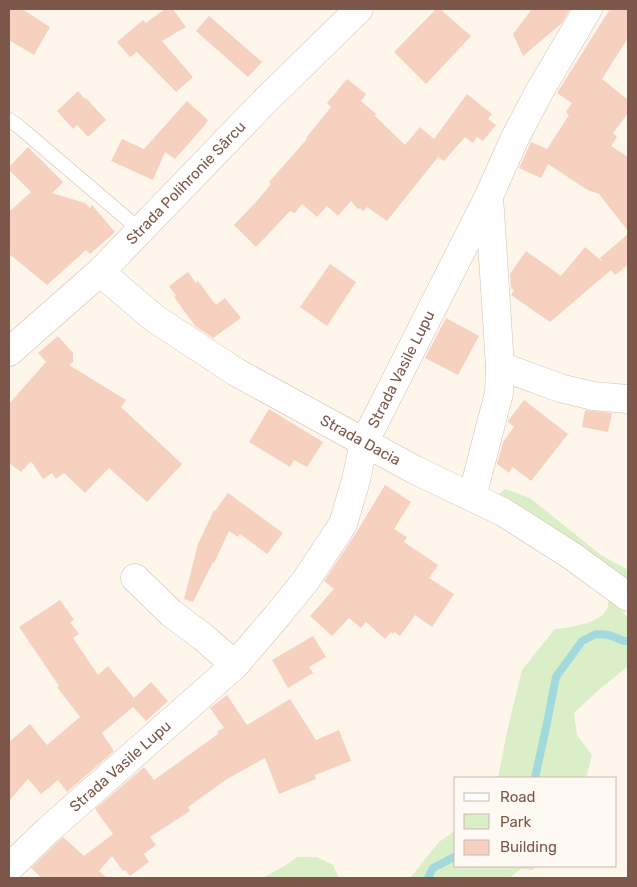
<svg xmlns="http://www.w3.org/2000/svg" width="637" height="887" font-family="Rubik,sans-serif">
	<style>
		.green { fill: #daeec7 }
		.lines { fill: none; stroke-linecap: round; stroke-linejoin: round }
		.stream { stroke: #a1d9dd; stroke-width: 8 }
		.building { fill: #f6d1c0 }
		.lane-casing { stroke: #d5beb1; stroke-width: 15 }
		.street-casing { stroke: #d5beb1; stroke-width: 29 }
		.lane { stroke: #fff; stroke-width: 14 }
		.street { stroke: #fff; stroke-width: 28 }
		.labels { text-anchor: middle; stroke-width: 4; stroke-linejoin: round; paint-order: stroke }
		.street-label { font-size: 15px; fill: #7d584a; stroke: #fff9f3 }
	</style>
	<rect width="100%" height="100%" fill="#fef5eb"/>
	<path class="green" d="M505,489L530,498L601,555L628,570V583L498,495Z
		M609,596L628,618V666L600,689L574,713L577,735L592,755L586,778H498L507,732L522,670L555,629C568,628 601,623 607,609C609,606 608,600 609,596Z
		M456,830V866H536L533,870L521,869L509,878H410L439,842Z
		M297,857H317L333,865L339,878H263L286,865Z"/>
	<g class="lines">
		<path class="stream" d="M535,778L547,723L556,677L582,641L596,634L609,635L624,641H628
			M428,878L433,868L456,856"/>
	</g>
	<path class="building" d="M9,9H22L50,27L34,55L9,40Z
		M165,9H173L186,27L162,41L193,77L176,92L137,52L130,57L117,42L143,20L146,23Z
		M436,9H440L471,36L426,84L394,52Z
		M532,9H570L562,23L523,56L513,34Z
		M610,9H628V38L602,79L628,100V113L613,133L617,137L611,146L628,157V231L599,194L586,189L548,164L541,178L519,168L531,142L547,149L569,115L566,112L572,103L557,93Z
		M209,16L262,62L248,77L196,31Z
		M347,79L366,94L361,101L376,114L375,116L405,145L420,127L434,139L467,94L492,114L488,119L496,125L483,141L477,137L473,143L465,137L444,161L438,157L387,221L367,207L363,211L360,208L358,209L351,201L338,216L327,206L317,217L302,204L295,213L290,211L256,247L234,225L256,202L271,184L269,182L307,139L306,138L331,107L327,103Z
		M78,91L85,99L86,98L106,120L88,137L77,125L73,129L57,111Z
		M187,101L208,120L205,125L175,159L165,152L153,180L111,161L122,139L144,149Z
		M28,147L63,182L52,193L85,203L90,208L92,205L115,232L90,254L86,250L47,285L9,254V212L31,192L9,170V167Z
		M628,234V265L615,275L611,270L550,322L511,295L514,290L511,288L510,274L526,251L561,276L585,247L603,262L600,258Z
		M330,264L356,282L327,326L300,307Z
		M188,272L196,283L198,281L216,305L225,298L241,318L213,338L195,326L174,297L176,296L169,286Z
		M446,318L479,336L458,375L425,358Z
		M58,336L73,353V362L69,365L126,400L121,407L182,464L147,502L109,468L85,493L64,473L56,479L52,473L43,479L31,461L21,472L9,463V404L46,362L38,353Z
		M524,400L568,434L531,481L513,467L509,473L497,464L503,442L514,427L508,422V421Z
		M269,409L323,442L307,467L294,460L290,467L249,442Z
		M585,410L612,413L608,432L582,427Z
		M385,485L411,502L394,529L407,537L404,542L438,565L429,578L454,594L432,627L415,615L400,636L395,632L393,634L391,632L385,639L366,622L361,628L349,618L332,636L310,616L334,589L324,581L356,533Z
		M228,493L283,533L267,554L240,534L238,537L229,531L214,563L213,562L193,602L184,599L198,544L214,510L215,511Z
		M60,600L74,620L70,622L79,634L73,638L98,675L108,666L134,698L151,682L168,701L146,721L133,707L102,733L114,751L67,792L58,780L41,794L28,779L9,801V742L30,724L47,745L80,717L57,687L59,686L19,627Z
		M313,636L326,657L309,667L313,673L288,688L272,660Z
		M227,695L247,725L290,699L316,740L339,730L351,761L315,775L316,779L279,794L265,758L227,779L188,807L190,811L150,837L156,845L144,854L149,862L130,876L125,870L123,871L112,856L99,871L107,878H42L31,868L63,837L84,856L113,834L95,809L144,767L154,780L218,734L217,731L224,728L210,708Z"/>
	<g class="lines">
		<g class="lane-casing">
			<path id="lane" d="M9,120L17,125L140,230"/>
		</g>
		<g class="street-casing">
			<g id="street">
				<path id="s1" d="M100,272L154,318L236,372L415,470L503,512L572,556L628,597"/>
				<path id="s2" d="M9,352L100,272L263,103L359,9"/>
				<path d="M500,366L560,388L593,396L628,399"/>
				<path d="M472,497L499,393L500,366L489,196"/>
				<path d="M135,578L171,613L203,637L235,665"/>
				<path id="s3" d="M9,868L47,831L235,665L277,616L306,580L343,524L356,480L364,443L489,196L514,140L539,92L588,9"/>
			</g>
		</g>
		<use href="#lane" class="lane"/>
		<use href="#street" class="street"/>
	</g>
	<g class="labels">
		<g class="street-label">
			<text dy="5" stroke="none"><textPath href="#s2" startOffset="245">Strada Polihronie Sârcu</textPath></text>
			<text dy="5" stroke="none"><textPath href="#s3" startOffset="648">Strada Vasile Lupu</textPath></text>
			<text dy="5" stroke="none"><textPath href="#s1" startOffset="311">Strada Dacia</textPath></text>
			<text dy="5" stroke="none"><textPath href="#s3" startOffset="151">Strada Vasile Lupu</textPath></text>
		</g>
	</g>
	<rect width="637" height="887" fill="none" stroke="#7d584a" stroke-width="20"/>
	<rect x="454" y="777" width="162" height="90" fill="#fff9f3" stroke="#cbb9af"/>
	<rect x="464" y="793" width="25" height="8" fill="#ffffff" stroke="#cbb9af"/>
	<text x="500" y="802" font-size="15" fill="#7d584a">Road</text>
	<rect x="464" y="814" width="25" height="15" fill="#daeec7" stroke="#cbb9af"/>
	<text x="500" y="827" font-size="15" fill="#7d584a">Park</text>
	<rect x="464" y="840" width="25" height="15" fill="#f6d1c0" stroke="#cbb9af"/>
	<text x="500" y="852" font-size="15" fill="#7d584a">Building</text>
</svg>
